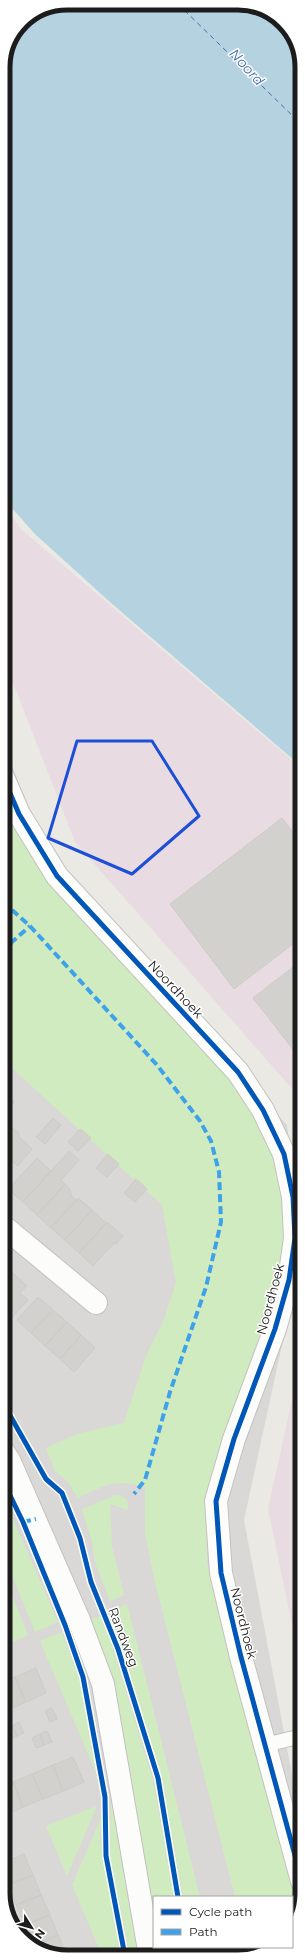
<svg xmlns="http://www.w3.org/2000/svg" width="305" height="1960" font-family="Montserrat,sans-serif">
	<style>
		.residential { fill: #d9d8d6 }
		.industrial { fill: #e8dce2 }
		.grass { fill: #d1ebc0 }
		.water { fill: #b5d2e0 }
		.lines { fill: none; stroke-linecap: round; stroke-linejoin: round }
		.ferry { stroke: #446caf; stroke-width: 1; stroke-dasharray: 5 4; stroke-linecap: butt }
		.building { fill: #d3d1cd; stroke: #cdcbc5 }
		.service-casing { stroke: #c3c2c0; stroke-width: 16 }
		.minor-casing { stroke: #c3c2c0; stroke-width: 24 }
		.service { stroke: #fcfcfb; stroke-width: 14 }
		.minor { stroke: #fcfcfb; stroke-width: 22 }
		.quiet { stroke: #3da2ea; stroke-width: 4; stroke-dasharray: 8 4; stroke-linecap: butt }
		.cycleway-casing { stroke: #fff; stroke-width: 8 }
		.cycleway { stroke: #0057b8; stroke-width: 5 }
		.marked { fill: none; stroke: #1d4ed8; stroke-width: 3; stroke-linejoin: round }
		.labels { text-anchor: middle; stroke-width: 3; stroke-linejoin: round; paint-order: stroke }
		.street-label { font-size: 13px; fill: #1c1c1c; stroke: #fff }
		.water-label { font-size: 14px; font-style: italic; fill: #446caf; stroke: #fff }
		.rim { fill: none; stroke: #1c1c1c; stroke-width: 5 }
	</style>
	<rect width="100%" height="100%" fill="#eae9e4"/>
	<path class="residential" d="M3,743L49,858L287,1125L302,1253L244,1520L302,1828V1893L292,1920V1897H154V1947H262L242,1957L51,1955L19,1935L3,1897Z"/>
	<path class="industrial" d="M3,504L21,529L302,769V1100L75,842L8,670L3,666Z
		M302,1355V1672L268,1509Z"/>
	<path class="grass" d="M3,794L227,1073L253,1113L274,1160L283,1198L285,1244L276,1301L206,1502L207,1563L259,1755L297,1907L292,1920V1897H235L154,1578L145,1533V1486C111,1480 108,1484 78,1498L68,1482L55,1471L46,1448L77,1434L124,1423L146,1356L163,1322L176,1283L162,1205L3,1060Z
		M116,1495C125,1495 130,1501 127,1510L110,1504L112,1547L124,1595L110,1601L95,1562L92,1542L82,1509Z
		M3,1496L58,1622L35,1632L3,1553Z
		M3,1572L28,1635L3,1646Z
		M127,1604L200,1897H201H183L162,1777L119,1638L109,1612Z
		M100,1616L111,1643L153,1780L174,1897H154V1916L106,1662L91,1620Z
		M62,1632L80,1683L97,1775L40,1641Z
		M111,1798L139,1956H130L110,1856Z
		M97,1806L67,1876L46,1826Z
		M101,1818L100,1839L120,1956L102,1955L72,1885Z
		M160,1947H183L185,1956H161Z
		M192,1947H213L216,1957L194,1956Z"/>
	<path class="water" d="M67,3L254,5L286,25L302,63V767L111,603L35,534L3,498V63L22,22Z"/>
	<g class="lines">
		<path class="ferry" d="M178,4L302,125"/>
	</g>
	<path class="building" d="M282,818L302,844V937L234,989L170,904Z
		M302,960V1061L253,998Z
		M3,1072L11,1080L3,1089Z
		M6,1094L14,1102L3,1114V1098Z
		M53,1118L61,1125L45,1144L36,1137Z
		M7,1126H10L19,1133V1137L32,1149L18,1166L10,1159L3,1166V1129Z
		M80,1129L91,1138L78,1151L68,1142Z
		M69,1151L79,1160L61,1180L65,1184L37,1215L23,1202Z
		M108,1154L119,1164L107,1177L96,1168Z
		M37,1158L51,1171L23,1202L8,1189Z
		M136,1179L147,1189L135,1202L124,1193Z
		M65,1184L69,1188L72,1197L76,1200L51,1228L37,1215Z
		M78,1198L92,1210L65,1240L51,1228Z
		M92,1210L106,1223L79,1253L65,1240Z
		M107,1222L123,1236L116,1244L114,1243L93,1266L79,1253Z
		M3,1265L12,1272L3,1282Z
		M12,1272L27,1286L20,1293L28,1300L6,1324L3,1322V1282Z
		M38,1297L53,1310L31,1333L17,1320Z
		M53,1310L67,1322L45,1346L31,1333Z
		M67,1322L81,1335L60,1359L45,1346Z
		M81,1335L95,1348L74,1372L60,1359Z
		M302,1516V1555L298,1554Z
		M36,1668L46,1693L26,1702L15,1677Z
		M15,1677L26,1702L6,1711L3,1705V1682Z
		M52,1708L57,1719L50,1722L45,1711Z
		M19,1722L24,1733L17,1736L12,1726Z
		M12,1726L17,1736L9,1740L4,1729Z
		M47,1731L52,1742L44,1745L40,1734Z
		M40,1734L44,1745L36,1748L32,1738Z
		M7,1748L12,1759L4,1762L3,1750Z
		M73,1757L84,1782L63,1791L53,1765Z
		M53,1765L63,1791L43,1799L32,1774Z
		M32,1774L43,1799L23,1807L13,1782Z
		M13,1782L23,1807L3,1816V1786Z
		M24,1854L33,1875L8,1885L3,1875V1863Z
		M33,1875L41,1895L16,1905L8,1885Z
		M41,1895L50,1915L25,1925L16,1905Z
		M50,1915L58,1935L35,1945L25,1925Z
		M58,1935L66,1955H51L35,1945Z"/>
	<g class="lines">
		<g class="service-casing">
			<path id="service" d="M265,1745L302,1736"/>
		</g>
		<g class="minor-casing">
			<path id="minor" d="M3,777L19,814L57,876L238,1072L263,1110L284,1154L293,1197L295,1238L289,1280L275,1329L234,1439L216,1501L221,1573L241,1657L302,1881
				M3,1226L96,1303
				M3,1451L9,1460L79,1620L103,1684L150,1956"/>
		</g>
		<use href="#service" class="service"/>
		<use href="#minor" class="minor"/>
		<path class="quiet" d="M3,902L30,926L157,1065L200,1121L211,1141L219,1172L221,1222L206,1287L170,1392L145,1480L134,1494
			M3,953L12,942L30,926
			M23,1522L36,1519"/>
		<g class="cycleway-casing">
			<path id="cycleway" d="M3,777L19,814L57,876L238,1072L263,1110L284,1154L293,1197L295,1238L289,1280L275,1329L234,1439L216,1501L221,1573L241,1657L302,1881
				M3,1403L46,1479L62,1493L80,1538L91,1582L118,1649L158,1778L178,1897
				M3,1481L23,1522L65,1625L83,1677L105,1797L106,1856L125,1956"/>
		</g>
		<use href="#cycleway" class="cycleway"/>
	</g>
	<path class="marked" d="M77,741H152L199,816L132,874L48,838Z"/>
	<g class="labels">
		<g class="street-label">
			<text transform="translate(176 989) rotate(47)" y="5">Noordhoek</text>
			<text transform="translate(270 1299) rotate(-75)" y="5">Noordhoek</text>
			<text transform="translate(244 1623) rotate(76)" y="5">Noordhoek</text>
			<text transform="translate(124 1637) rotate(69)" y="5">Randweg</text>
		</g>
		<g class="water-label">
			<text transform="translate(247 67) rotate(48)" y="5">Noord</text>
		</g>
	</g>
	<path d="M0 0H305V1960H0ZM67 10H238A57 57 0 0 1 295 67V1893A57 57 0 0 1 238 1950H67A57 57 0 0 1 10 1893V67A57 57 0 0 1 67 10Z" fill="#fff" fill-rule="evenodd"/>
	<path class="rim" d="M67 10H238A57 57 0 0 1 295 67V1893A57 57 0 0 1 238 1950H67A57 57 0 0 1 10 1893V67A57 57 0 0 1 67 10Z"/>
	<rect x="153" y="1896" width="140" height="52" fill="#ffffff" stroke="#a4a4a4"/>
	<rect x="161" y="1909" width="20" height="6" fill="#0057b8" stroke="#a4a4a4"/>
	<text x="189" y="1916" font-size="12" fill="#1c1c1c">Cycle path</text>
	<rect x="161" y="1929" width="20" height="6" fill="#3da2ea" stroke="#a4a4a4"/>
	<text x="189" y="1936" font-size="12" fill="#1c1c1c">Path</text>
	<g transform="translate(32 1928) rotate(127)" stroke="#ffffff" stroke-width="3" paint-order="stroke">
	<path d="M0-3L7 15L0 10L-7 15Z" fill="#1c1c1c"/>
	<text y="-6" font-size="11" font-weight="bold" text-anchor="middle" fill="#1c1c1c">N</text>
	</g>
</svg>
